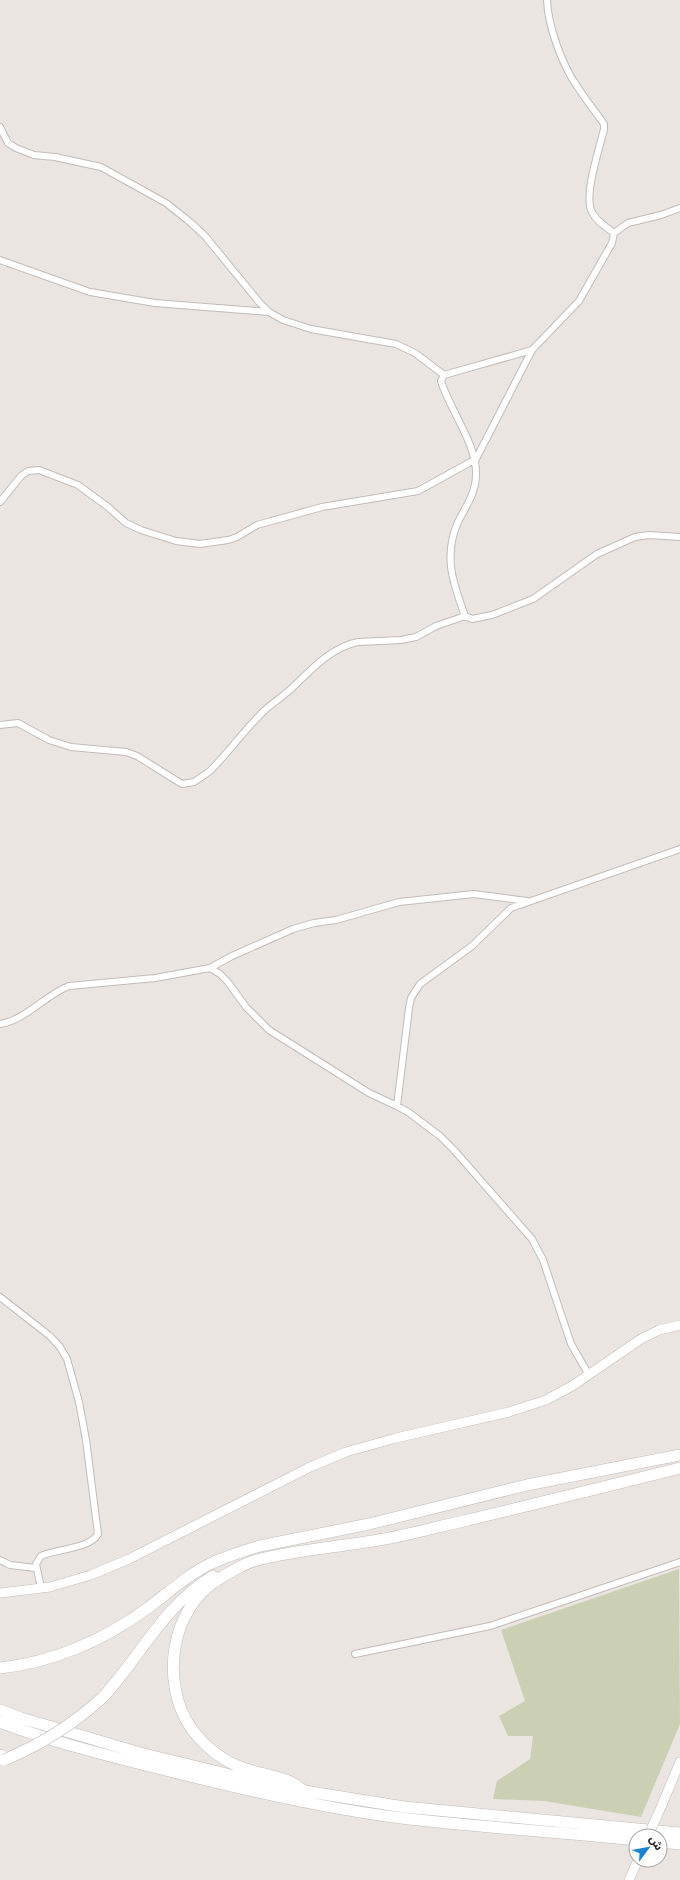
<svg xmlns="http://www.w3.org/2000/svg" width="680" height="1880" font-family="Raleway,'Noto Sans Arabic',sans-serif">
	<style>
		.green { fill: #cbd0b5 }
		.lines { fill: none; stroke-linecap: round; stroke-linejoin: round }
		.street-casing { stroke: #c2bcb9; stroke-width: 8 }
		.secondary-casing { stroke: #c2bcb9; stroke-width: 10 }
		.highway-casing { stroke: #c2bcb9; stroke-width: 12 }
		.street { stroke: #fff; stroke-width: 6 }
		.secondary { stroke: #fff; stroke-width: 9 }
		.highway { stroke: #fff; stroke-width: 11 }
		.secondary-bridge-casing { stroke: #c2bcb9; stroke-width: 10; stroke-linecap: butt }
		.highway-bridge-casing { stroke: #c2bcb9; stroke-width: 12; stroke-linecap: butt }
		.secondary-bridge { stroke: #fff; stroke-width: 9 }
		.highway-bridge { stroke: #fff; stroke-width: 11 }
	</style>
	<rect width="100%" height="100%" fill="#ebe5e2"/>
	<path class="green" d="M679,1569L680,1724L641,1817L544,1801L493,1799L497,1781L530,1759L533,1736H508L499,1716L525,1701L501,1630Z"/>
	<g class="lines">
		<g class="street-casing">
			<path id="street" d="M547,0C548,26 562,65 577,86C585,99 595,111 604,124V129C600,147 583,196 592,212C596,221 606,227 614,233
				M0,127L8,143L16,148L34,155L55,157L101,167L166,203L190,222L205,236L259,302L269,312L283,320L311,329L396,344L415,353L444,375
				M680,208L661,215L628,223L614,233L612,243L579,301L532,350L444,375L441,381C450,410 477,445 476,474C476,493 466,506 458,522C443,556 453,583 465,616L472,619L492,615L533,599L597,554L635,537L649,535L680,537
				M0,260L90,292L155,303L269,312
				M0,502L21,476L28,471L39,470L78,485L108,507L126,523L141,530L176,541L200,544L228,540L237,537L257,525L322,507L418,491L476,459L532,350
				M0,725L18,723L49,740L71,747L126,752L137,756L182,784L194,782L210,771C229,752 245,729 265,710C274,702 283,696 291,689C310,671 331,647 358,642L401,640L416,637L436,626L465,616
				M210,968L232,956L293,929L314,923L336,920L399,902L474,894L527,901
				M0,1024C26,1020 45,995 69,986L155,978L210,968L220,974L227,981L246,1007L269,1030L369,1093L397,1106L408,1112L440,1136L454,1150L532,1239L543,1260L571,1344L589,1375
				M397,1106L409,1008L411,998L420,984L472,946L511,908L680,849
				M0,1297L50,1336L60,1347L67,1359L79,1402L86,1440L98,1534C90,1549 55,1549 41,1556L36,1564L41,1588
				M0,1560L10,1565L36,1568
				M355,1654L490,1626L680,1562"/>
		</g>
		<g class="secondary-casing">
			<path id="secondary" d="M0,1593L50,1587L91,1575L129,1559L310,1467L346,1452L396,1438L509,1412L546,1400L572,1386L641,1339L659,1330L680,1325
				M661,1807L680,1762
				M629,1880L638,1860"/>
		</g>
		<g class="highway-casing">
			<path id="highway" d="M0,1668C53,1662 102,1641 145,1610C167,1594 187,1575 212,1563C227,1556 244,1551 260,1546L369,1524L527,1485L680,1455
				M103,1697C141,1656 163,1606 213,1576
				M0,1710L21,1718L140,1753L247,1779L304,1791L404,1807L680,1833
				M0,1722C50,1741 102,1754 153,1767C230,1786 307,1805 386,1816C469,1827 553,1831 636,1840
				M0,1755H1
				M304,1791C288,1776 266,1776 246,1769C224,1762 205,1747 191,1728C160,1683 170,1608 219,1579C226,1574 250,1561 257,1560C298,1549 342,1547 384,1539C412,1534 440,1526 468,1520C539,1503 609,1486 680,1468
				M660,1842L680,1844"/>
		</g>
		<use href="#street" class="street"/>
		<use href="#secondary" class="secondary"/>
		<use href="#highway" class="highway"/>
		<g class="secondary-bridge-casing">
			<path id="secondary-bridge" d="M648,1836L661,1807"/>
		</g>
		<g class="highway-bridge-casing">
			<path id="highway-bridge" d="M4,1760C42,1744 73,1725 103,1697"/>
		</g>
		<use href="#secondary-bridge" class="secondary-bridge"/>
		<use href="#highway-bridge" class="highway-bridge"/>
	</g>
	<g transform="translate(648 1848) rotate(58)"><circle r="19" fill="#ffffff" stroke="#a6a5a4"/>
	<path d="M0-3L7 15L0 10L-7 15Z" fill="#1c84cf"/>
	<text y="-6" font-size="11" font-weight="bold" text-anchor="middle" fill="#201e1c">ش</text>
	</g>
</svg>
